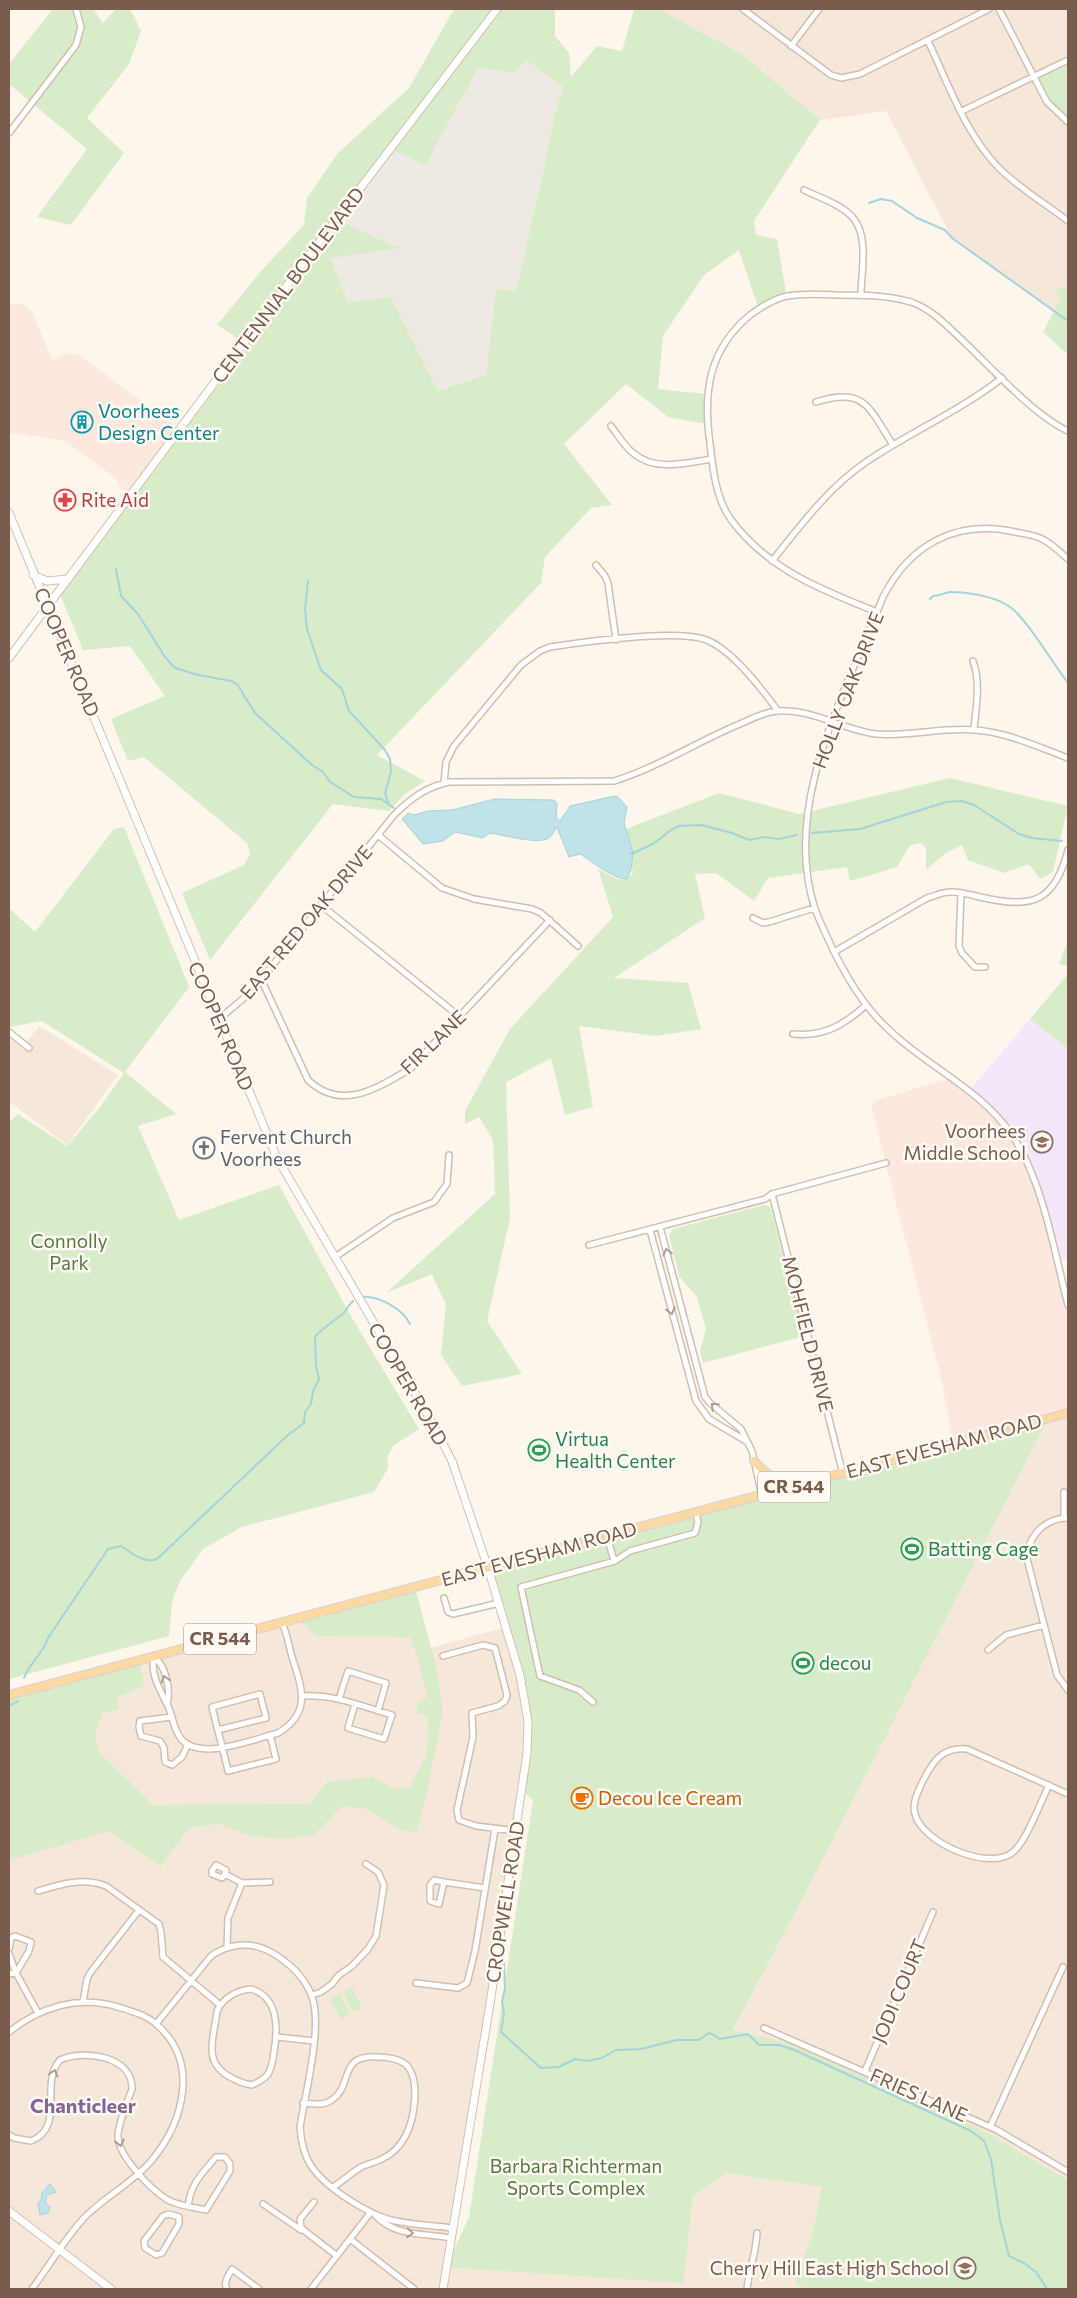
<svg xmlns="http://www.w3.org/2000/svg" width="1077" height="2298" font-family="Commissioner,sans-serif">
	<style>
		.residential { fill: #f5e8da }
		.commercial { fill: #fde8e0 }
		.industrial { fill: #efe9e4 }
		.education { fill: #f3e8fa }
		.green { fill: #d8ecc9; fill-rule: evenodd }
		.water { fill: #bfe3e8; stroke: #a5d3da }
		.lines { fill: none; stroke-linecap: round; stroke-linejoin: round }
		.stream { stroke: #a5d3da; stroke-width: 2 }
		.street-casing { stroke: #d1beb0; stroke-width: 8 }
		.secondary-casing { stroke: #d6c0b0; stroke-width: 9 }
		.primary-casing { stroke: #dad1cd; stroke-width: 10 }
		.street { stroke: #fff; stroke-width: 5 }
		.secondary { stroke: #fff; stroke-width: 7 }
		.primary { stroke: #fbd9a5; stroke-width: 8 }
		.oneway { stroke: #af9d94 }
		.labels { text-anchor: middle; stroke-width: 5; stroke-linejoin: round; paint-order: stroke }
		.shield { fill: #fffaf3; stroke: #a28b7f; stroke-width: 1 }
		.shield-label { font-size: 18px; font-weight: bold; fill: #7a5c4d }
		.street-label { font-size: 19px; fill: #7a5c4d; stroke: #fffaf3 }
		.culture-label { font-size: 19px; fill: #0d838f; stroke: #fffaf3; text-anchor: start }
		.health-label { font-size: 19px; fill: #be3a42; stroke: #fffaf3; text-anchor: start }
		.education-label { font-size: 19px; fill: #785e54; stroke: #fffaf3; text-anchor: end }
		.worship-label { font-size: 19px; fill: #5b616d; stroke: #fffaf3; text-anchor: start }
		.park-label { font-size: 19px; fill: #537a41; stroke: #fffaf3 }
		.leisure-label { font-size: 19px; fill: #27864d; stroke: #fffaf3; text-anchor: start }
		.food-label { font-size: 19px; fill: #c56008; stroke: #fffaf3; text-anchor: start }
		.neighbourhood-label { font-size: 20px; font-weight: bold; fill: #846695; stroke: #fffaf3 }
	</style>
	<rect width="100%" height="100%" fill="#fdf6ec"/>
	<path class="residential" d="M659,9H1068V321L952,238L886,111L820,120L742,54Z
		M39,1026L118,1075L67,1145L9,1101V1038L22,1048Z
		M1068,1413V2180L978,2128L733,2031L804,1896L1048,1419Z
		M415,1588L430,1648L506,1627L525,1699L527,1753L446,2267L693,2196L727,2173L822,2187L813,2230L797,2284L807,2289H9V1695Z"/>
	<path class="commercial" d="M18,303L24,304L32,311L53,362L63,355L69,353L81,356L180,430L132,495L119,486L117,479L64,440L9,433V305Z
		M952,1078L977,1096L1012,1135L1035,1180L1068,1305V1413L953,1443L942,1382L872,1109L873,1103L877,1100Z"/>
	<path class="industrial" d="M526,60L563,87L554,117L545,164L516,291L496,290L486,375L438,391L391,297L348,303L329,258L399,247L339,222L393,150L425,166L478,68L513,73Z"/>
	<path class="education" d="M1030,1019L1068,1049V1259L1057,1262L1039,1193L1012,1135L969,1091Z"/>
	<path class="green" d="M53,9H93L103,23L116,9H130L141,31L129,64L87,118L124,153L71,225L37,217L87,149L9,84V64Z
		M454,9H555V36L569,53L571,77L597,46L622,51L634,9H659L742,54L820,120L754,221L756,235L777,239L787,298L759,310L739,250L704,275L663,336L658,389L706,394V424L668,417L626,384L564,444L612,505L591,508L545,557L541,583L377,755L425,781L406,793L389,811L333,804L210,960L182,893L244,865L250,854L247,843L144,757L128,761L111,719L165,696L130,646L83,650L59,592L246,344L217,325L262,270L304,225L307,198L338,153L409,88ZM526,60L563,87L554,117L545,164L516,291L496,289L486,375L438,391L391,297L348,302L330,258L400,248L339,221L393,150L425,166L478,68L513,73Z
		M1068,60V122L1055,112L1035,77Z
		M1068,286V355L1043,332L1061,298L1055,290Z
		M950,778L1068,806L1053,872L1040,879L1029,864L1004,873L968,860L962,845L946,853L926,870V849L922,843L910,845L897,867L850,881L847,867L768,878L754,901L716,873L695,874L705,918L614,978L688,983L701,1029L656,1036L579,1026L593,1107L565,1115L551,1058L506,1082L510,1218L487,1321L522,1374L462,1386L441,1355L446,1305L432,1274L386,1293L495,1194L493,1140L479,1117L465,1124V1111L510,1029L613,917L598,869C612,876 621,886 633,873L626,829L719,793L799,814Z
		M124,827L189,987L125,1072L176,1114L138,1126L179,1220L279,1185L352,1318L419,1429L393,1446L387,1458L388,1468L374,1492L242,1527L203,1549L180,1581L172,1601L169,1636L9,1679V1122L18,1114L67,1146L97,1111L124,1073L42,1021L9,1027V908L35,932L114,829Z
		M1068,941V966L1059,964Z
		M1068,974V1049L1030,1019Z
		M764,1205L769,1206L771,1209L802,1326L801,1337L703,1363L700,1351L706,1329L697,1297L679,1276L669,1235L673,1229Z
		M1048,1419L804,1896L733,2030L791,2044L978,2128L1068,2180V2289H807L796,2284L813,2230L822,2187L727,2173L693,2196L683,2283L446,2267L469,2217L533,1800L522,1790L525,1699L488,1568Z
		M415,1588L436,1666L443,1711L426,1796L416,1832L401,1830L367,1809L342,1806L315,1834L288,1839L250,1836L220,1824L189,1827L161,1866L108,1831L11,1860L9,1863V1695L140,1661L144,1686L116,1698L119,1709L103,1713L95,1733L99,1752L153,1805L310,1804L327,1782L373,1777L394,1789L409,1788L427,1754L428,1716L418,1713L416,1704L427,1697L418,1657L410,1637L316,1636L298,1619Z
		M352,1987L362,2008L353,2012L343,1992Z
		M340,1994L350,2014L341,2019L330,1999Z"/>
	<path class="water" d="M614,796L618,797L627,807L624,823L633,853L631,870L627,879C613,879 593,862 580,854L569,857L557,827C554,831 552,837 547,839C534,844 504,835 490,833L483,838L455,832L443,841L423,844L402,819L408,813L414,815L428,811L452,810L495,799L554,800L557,804L556,818L560,821L570,806Z
		M50,2184L56,2192L47,2195L45,2203L50,2207L48,2213L40,2215L38,2204L41,2200L42,2193Z"/>
	<g class="lines">
		<path class="stream" d="M869,203L881,199L892,201L917,218L945,230L952,238L1068,321
			M116,569L121,596L138,614L165,657L175,668L198,675L231,681L237,684L255,713L312,765L323,772L330,782L354,797L381,799L394,808
			M308,581L305,609L307,629L321,670L342,689L349,711L385,750L390,759L391,772L385,793L388,803
			M930,599L933,596C939,596 946,592 951,592C968,592 992,596 1007,605C1025,615 1053,664 1068,683
			M812,833L860,829L946,802L962,801L974,805L1019,834L1032,838L1062,841
			M631,854L653,844L671,830L679,826L701,825L732,833L749,840L764,837L779,839L797,835
			M361,1297C378,1295 403,1309 410,1324
			M24,1678C29,1663 44,1653 48,1638L108,1549L121,1546C132,1553 144,1564 157,1559L288,1435L304,1423L305,1412L311,1404L313,1391L319,1379L316,1366L315,1337C321,1329 335,1320 343,1314C347,1310 348,1305 353,1301
			M9,1706L18,1701
			M500,1960L504,1961L505,1989L502,2001L504,2013L501,2032L541,2068L559,2067L575,2059L587,2061L602,2058L616,2050L641,2049L677,2040H699L707,2034L710,2033L720,2039L748,2034L759,2045H779L792,2049L971,2131L984,2141L991,2159L1000,2220L1009,2256L1024,2263L1036,2272L1047,2289"/>
		<g class="street-casing">
			<path id="street" d="M743,9L831,75L841,78L860,74L989,9
				M999,9L1047,102L1068,122
				M928,41C948,83 965,133 998,167C1016,186 1047,205 1068,221
				M791,46L819,9
				M962,111L1068,60
				M9,133L76,45L81,27L76,9
				M804,190C820,198 843,205 854,219C869,238 861,273 861,295
				M816,402C865,386 869,408 893,445
				M611,426C618,435 624,446 633,453C655,472 686,463 712,459
				M1068,559C1061,553 1053,545 1044,540C1036,535 1025,534 1015,532C957,519 910,544 883,597C846,691 781,805 815,909C820,923 827,936 833,950C847,977 861,1002 883,1024C923,1065 979,1087 1012,1135C1043,1181 1054,1251 1068,1305
				M772,561C801,525 828,488 866,462C910,432 960,411 1002,378
				M596,565L605,576L608,583L616,640
				M877,612C822,590 769,570 732,521C716,500 713,470 710,444C703,393 708,350 750,315C761,307 775,298 788,296C804,293 822,294 838,295C862,295 887,295 911,302C931,309 945,324 960,338C990,366 1033,415 1068,431
				M973,661C981,683 976,707 974,729
				M444,783L446,762L454,746L521,665L540,651L550,647C583,642 681,628 709,641C733,652 762,689 778,711
				M378,835L442,888L474,899L532,909L541,913L578,946
				M961,893L959,946L962,953L975,967H985
				M321,905L460,1017
				M753,918L763,923L769,922L814,908
				M834,952L927,898C935,896 942,892 950,892C961,891 973,896 985,898C1033,909 1055,901 1068,850
				M261,979L308,1080C342,1112 377,1088 410,1069L550,920
				M219,1019L251,992L394,815C410,799 426,787 449,782L614,781C659,767 698,741 742,723C753,718 765,712 777,711C811,708 843,730 876,734C909,737 942,727 974,730C1007,732 1038,747 1068,758
				M9,1032L29,1048
				M793,1034C824,1037 844,1025 866,1005
				M772,1194L843,1474
				M660,1227L705,1397L710,1403L741,1429L752,1451L762,1496
				M650,1230L696,1401L709,1419L746,1441
				M589,1245L765,1199L772,1194L886,1163
				M335,1257L393,1218L434,1202L447,1184L449,1155
				M1064,1492V1518
				M1068,1518C1045,1518 1031,1534 1026,1555L1057,1675L1068,1690
				M607,1536L614,1561
				M444,1598L448,1612L453,1614L499,1603
				M988,1650L1006,1635L1044,1625
				M443,1656L483,1645L495,1648L507,1695L505,1701L498,1706L472,1713L473,1737L457,1810L459,1820L476,1826L517,1831
				M302,1696C334,1694 361,1706 392,1715L384,1739L348,1728L355,1704
				M339,1699L348,1671L386,1683L378,1711
				M593,1702L579,1690L540,1676L521,1587L615,1561L630,1551L695,1533L698,1522L696,1513
				M167,1704C171,1689 166,1666 154,1657C150,1674 160,1690 167,1704C173,1715 173,1730 182,1740C201,1761 254,1739 278,1733C312,1713 302,1688 292,1657C289,1646 287,1633 282,1623
				M171,1717L140,1721L139,1727L141,1736L160,1741L164,1748L165,1762L172,1765L182,1757L188,1744
				M218,1730L266,1718L260,1694L212,1707C217,1728 223,1749 228,1771L276,1759L270,1735
				M1049,1785C1041,1801 1026,1842 1013,1852C990,1872 922,1843 915,1814C912,1804 917,1794 921,1785C931,1764 941,1746 967,1749L1068,1794
				M225,1874L222,1878L212,1874V1871L216,1865L226,1870L225,1874L242,1883
				M434,1880L444,1882L439,1904L430,1901V1885Z
				M444,1882L485,1888
				M242,1883L270,1882
				M38,1891C61,1884 83,1877 106,1886L159,1924L161,1932L163,1957L220,2005
				M227,1947L228,1918L242,1883
				M9,1949L11,1938L15,1936L31,1942L29,1951L16,1973L9,1954
				M9,1974L16,1973L38,2013
				M416,1983L458,1988L467,1983L475,1951L495,1829
				M251,1989C279,1997 278,2028 274,2052C273,2059 272,2068 268,2074C264,2080 258,2082 252,2085C244,2084 237,2081 230,2077C202,2062 214,2038 217,2011C223,1998 237,1990 251,1989Z
				M312,1995L321,1992L332,1984L338,1976L352,1966L368,1949L376,1936L384,1885L378,1872L366,1864
				M83,2002L87,1979L90,1973L139,1910
				M156,2024L211,1956C228,1944 249,1941 269,1951C287,1961 303,1975 311,1994C324,2023 305,2094 300,2127C301,2140 303,2153 310,2164C324,2187 366,2213 391,2220C411,2225 432,2225 452,2228
				M764,2028L997,2130L1068,2172
				M9,2032C40,2007 79,1995 118,2007C131,2011 146,2015 156,2024C200,2061 184,2121 152,2160C133,2183 104,2197 83,2219C64,2240 49,2266 32,2289
				M277,2037L314,2041
				M865,2071L933,1912
				M303,2103C313,2104 325,2106 333,2099C353,2085 338,2054 378,2057C386,2057 397,2059 404,2063C414,2070 415,2084 415,2095C414,2120 407,2147 382,2159C376,2162 368,2164 361,2167C351,2173 343,2181 333,2187
				M990,2127L1063,1967
				M9,2135L14,2138L31,2141C66,2128 39,2083 60,2060C84,2049 133,2056 132,2089C127,2103 120,2119 118,2134C116,2154 151,2190 168,2200C179,2206 193,2207 206,2210L230,2171V2164L225,2157H216C202,2174 191,2183 188,2206
				M314,2202L300,2219L301,2228L337,2256
				M263,2204L301,2230
				M169,2214L179,2217V2224L162,2253L156,2255L145,2248L144,2241L163,2216Z
				M375,2215C395,2237 423,2233 451,2238
				M350,2239L414,2289
				M227,2289C223,2283 228,2276 232,2269L259,2289
				M311,2289L371,2212
				M747,2289C749,2270 756,2253 757,2233"/>
		</g>
		<g class="secondary-casing">
			<path id="secondary" d="M9,513L277,1158L429,1417L452,1461L488,1568L520,1675L528,1721L527,1753L490,2004L443,2289
				M33,575L47,581L68,579
				M9,658L320,241L497,9
				M9,2211L111,2289"/>
		</g>
		<g class="primary-casing">
			<path id="primary" d="M754,1461C782,1492 789,1474 823,1477
				M9,1695L1068,1413"/>
		</g>
		<use href="#street" class="street"/>
		<use href="#secondary" class="secondary"/>
		<use href="#primary" class="primary"/>
	</g>
	<defs><path id="oneway-chevron" d="M-2-3.5L2.5 0L-2 3.5" fill="none" stroke-width="1.6" stroke-linecap="round" stroke-linejoin="round" transform="scale(1.25)"/></defs>
	<g class="oneway">
		<use href="#oneway-chevron" transform="translate(667 1252) rotate(-104)"/>
		<use href="#oneway-chevron" transform="translate(671 1311) rotate(76)"/>
		<use href="#oneway-chevron" transform="translate(714 1406) rotate(-136)"/>
		<use href="#oneway-chevron" transform="translate(165 1679) rotate(-105)"/>
		<use href="#oneway-chevron" transform="translate(54 2073) rotate(-73)"/>
		<use href="#oneway-chevron" transform="translate(120 2143) rotate(76)"/>
		<use href="#oneway-chevron" transform="translate(410 2233) rotate(5)"/>
	</g>
	<defs>
		<g id="building-ring" transform="scale(1.125)"><circle r="9.5" fill="#fffaf3" stroke="#0f9aa8" stroke-width="1.5"/><path d="M-4-6H4V6H1V3H-1V6H-4ZM-2.5-4.3h1.7v1.8h-1.7ZM.8-4.3h1.7v1.8H.8ZM-2.5-1h1.7V.8h-1.7ZM.8-1h1.7V.8H.8Z" fill="#0f9aa8"/></g>
		<g id="pharmacy-ring" transform="scale(1.125)"><circle r="9.5" fill="#fffaf3" stroke="#e0444e" stroke-width="1.5"/><path d="M-2-6h4v4h4v4h-4v4h-4v-4h-4v-4h4Z" fill="#e0444e"/></g>
		<g id="school-ring" transform="scale(1.125)"><circle r="9.5" fill="#fffaf3" stroke="#8d6e63" stroke-width="1.5"/><path d="M0-5L7-2L0 1L-7-2ZM-4 1L0 2.5L4 1V4Q0 6-4 4Z" fill="#8d6e63"/></g>
		<g id="church-ring" transform="scale(1.125)"><circle r="9.5" fill="#fffaf3" stroke="#6b7280" stroke-width="1.5"/><path d="M-1.2-6h2.4v3.5h3.3v2.4h-3.3V6h-2.4V-.1h-3.3v-2.4h3.3Z" fill="#6b7280"/></g>
		<g id="stadium-ring" transform="scale(1.125)"><circle r="9.5" fill="#fffaf3" stroke="#2e9e5b" stroke-width="1.5"/><path d="M0-5a6.5 5 0 1 0 0 10a6.5 5 0 1 0 0-10ZM-3.5-1.8h7v3.6h-7Z" fill="#2e9e5b"/></g>
		<g id="cafe-ring" transform="scale(1.125)"><circle r="9.5" fill="#fffaf3" stroke="#e8710a" stroke-width="1.5"/><path d="M-5.5-4.5H6V0H3Q3 3.5 0 3.5H-2.5Q-5.5 3.5-5.5 0ZM3-3.2v2h1.7v-2ZM-6 4.5H4V6H-6Z" fill="#e8710a"/></g>
	</defs>
	<g fill-rule="evenodd">
		<use href="#building-ring" x="82" y="422"/>
		<use href="#pharmacy-ring" x="65" y="500"/>
		<use href="#school-ring" x="1042" y="1142"/>
		<use href="#church-ring" x="204" y="1148"/>
		<use href="#stadium-ring" x="539" y="1450"/>
		<use href="#stadium-ring" x="912" y="1549"/>
		<use href="#stadium-ring" x="803" y="1663"/>
		<use href="#cafe-ring" x="582" y="1798"/>
		<use href="#school-ring" x="965" y="2268"/>
	</g>
	<g class="labels">
		<g class="shield">
			<rect x="758" y="1471.5" width="72" height="31" rx="4"/>
			<rect x="184" y="1623.5" width="72" height="31" rx="4"/>
		</g>
		<g class="shield-label">
			<text x="794" y="1493">CR 544</text>
			<text x="220" y="1645">CR 544</text>
		</g>
		<g class="street-label">
			<text transform="translate(288 285) rotate(-53)" y="7">CENTENNIAL BOULEVARD</text>
			<text transform="translate(67 652) rotate(67)" y="7">COOPER ROAD</text>
			<text transform="translate(848 690) rotate(-69)" y="7">HOLLY OAK DRIVE</text>
			<text transform="translate(306 922) rotate(-50)" y="7">EAST RED OAK DRIVE</text>
			<text transform="translate(221 1026) rotate(67)" y="7">COOPER ROAD</text>
			<text transform="translate(433 1042) rotate(-44)" y="7">FIR LANE</text>
			<text transform="translate(808 1334) rotate(76)" y="7">MOHFIELD DRIVE</text>
			<text transform="translate(408 1384) rotate(60)" y="7">COOPER ROAD</text>
			<text transform="translate(944 1446) rotate(-15)" y="7">EAST EVESHAM ROAD</text>
			<text transform="translate(539 1554) rotate(-15)" y="7">EAST EVESHAM ROAD</text>
			<text transform="translate(505 1902) rotate(-81)" y="7">CROPWELL ROAD</text>
			<text transform="translate(899 1991) rotate(-67)" y="7">JODI COURT</text>
			<text transform="translate(919 2095) rotate(24)" y="7">FRIES LANE</text>
		</g>
		<g class="culture-label">
			<text x="98" y="418">Voorhees<tspan x="98" dy="22">Design Center</tspan></text>
		</g>
		<g class="health-label">
			<text x="81" y="507">Rite Aid</text>
		</g>
		<g class="education-label">
			<text x="1026" y="1138">Voorhees<tspan x="1026" dy="22">Middle School</tspan></text>
			<text x="949" y="2275">Cherry Hill East High School</text>
		</g>
		<g class="worship-label">
			<text x="220" y="1144">Fervent Church<tspan x="220" dy="22">Voorhees</tspan></text>
		</g>
		<g class="park-label">
			<text x="69" y="1248">Connolly<tspan x="69" dy="22">Park</tspan></text>
			<text x="576" y="2173">Barbara Richterman<tspan x="576" dy="22">Sports Complex</tspan></text>
		</g>
		<g class="leisure-label">
			<text x="555" y="1446">Virtua<tspan x="555" dy="22">Health Center</tspan></text>
			<text x="928" y="1556">Batting Cage</text>
			<text x="819" y="1670">decou</text>
		</g>
		<g class="food-label">
			<text x="598" y="1805">Decou Ice Cream</text>
		</g>
		<g class="neighbourhood-label">
			<text x="83" y="2113">Chanticleer</text>
		</g>
	</g>
	<rect width="1077" height="2298" fill="none" stroke="#7a5c4d" stroke-width="20"/>
</svg>
